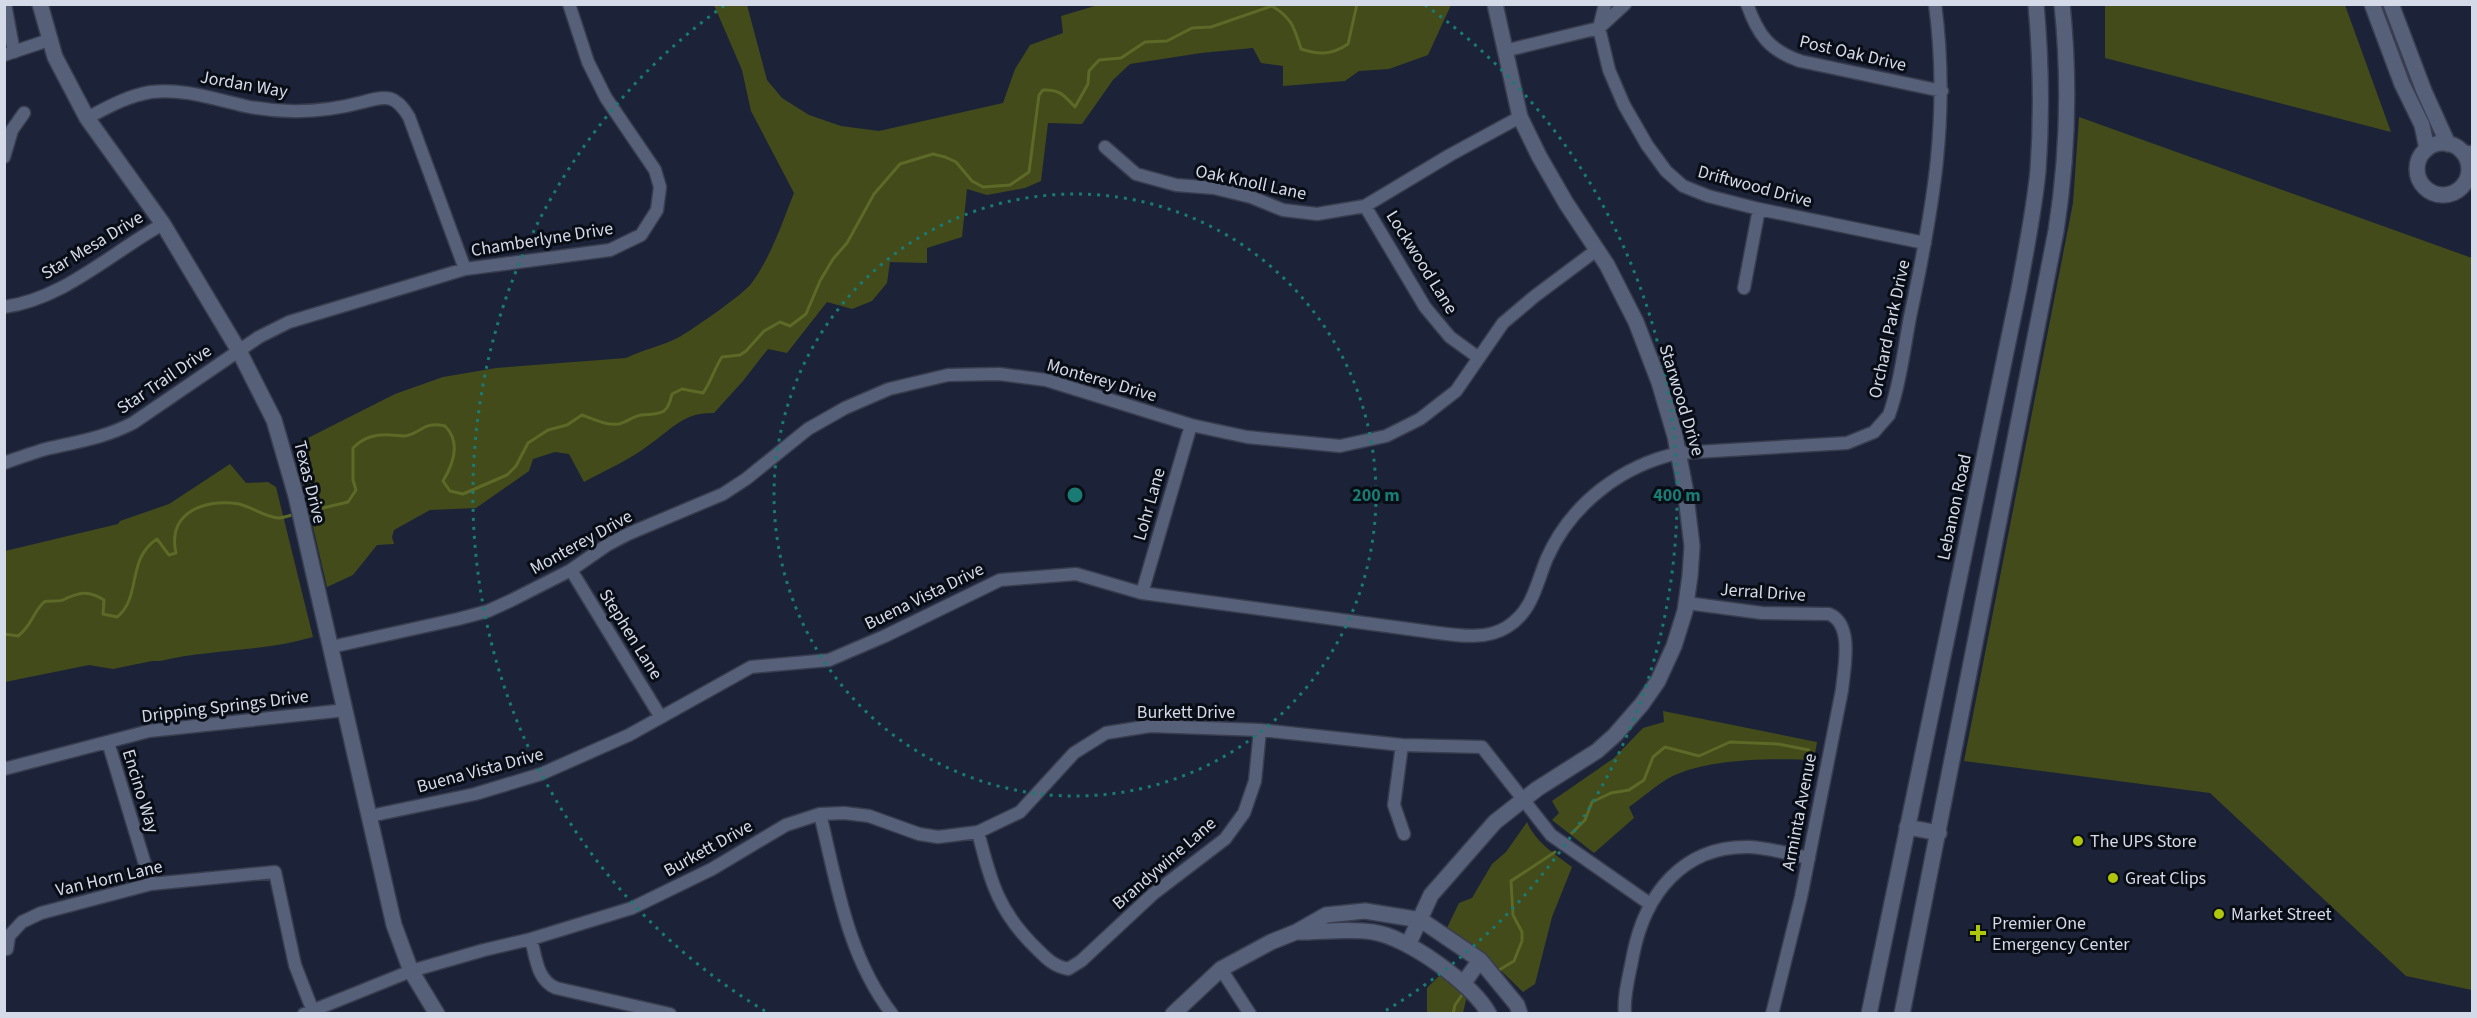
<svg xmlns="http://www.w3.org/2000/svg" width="2477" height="1018" font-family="'Source Sans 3',sans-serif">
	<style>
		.green { fill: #434b1a }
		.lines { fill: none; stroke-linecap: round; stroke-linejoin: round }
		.stream { stroke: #5d6927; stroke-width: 3 }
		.street-casing { stroke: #383d4f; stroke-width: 15 }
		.secondary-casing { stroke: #383d4f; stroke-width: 18 }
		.street { stroke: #576079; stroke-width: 12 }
		.secondary { stroke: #576079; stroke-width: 15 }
		.ring { fill: none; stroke: #197b74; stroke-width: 3; stroke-dasharray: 3 6 }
		.poi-dot { fill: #aec60c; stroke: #090d16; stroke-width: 2 }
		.labels { text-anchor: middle; stroke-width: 6; stroke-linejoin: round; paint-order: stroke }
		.street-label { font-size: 18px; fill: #d5dae9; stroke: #090d16 }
		.poi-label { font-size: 18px; fill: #d5dae9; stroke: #090d16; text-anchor: start }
		.centre { fill: #197b74; stroke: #090d16; stroke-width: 3 }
		.ring-label { font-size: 18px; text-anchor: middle; font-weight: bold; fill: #197b74; stroke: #090d16; stroke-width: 6; stroke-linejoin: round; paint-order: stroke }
	</style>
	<rect width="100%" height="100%" fill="#1c2338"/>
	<path class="green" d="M714,5H747L767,80L782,98L809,115L841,126L879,131L1003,103L1015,69L1030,45L1063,33L1061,16L1098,5H1451L1428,55L1389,69L1359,71L1345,81L1283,86V66L1261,63L1253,48L1201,53L1130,64L1113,80L1082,124L1048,123L1041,181L1025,188L987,195L967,189L962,237L927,248V263L890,262L887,283L872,301L852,309L827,302L787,353L768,349L743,381L714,413C684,412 672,429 649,445C629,460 606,470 584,482L569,454L555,452L533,459L529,471L476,508L430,510L394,530L392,537L394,544L377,545L353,575L327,587L294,445L395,394L443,377L496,368L626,358C644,349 663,346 681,336C696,327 741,296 751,284C771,257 782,223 794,193L751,111L742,70Z
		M2105,5H2345L2391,132L2105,58Z
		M2079,117L2472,258V990L2406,976L2210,793L1964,761L2073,203Z
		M230,464L246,483L268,482L276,487L313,637C263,652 210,649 160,661H152L113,669L89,665L5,682V551L118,524L120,521L169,504Z
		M1663,711L1817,742L1814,760C1772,758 1704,758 1667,779C1654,787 1642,798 1629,807L1634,818L1594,853L1552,820L1559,813L1552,801L1614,758L1643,728L1664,722Z
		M1527,822C1536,843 1555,854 1572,867L1552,917L1535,984L1523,992L1484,954L1446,930L1459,903L1472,898L1492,864L1506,852Z
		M1442,973L1467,996L1463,1013H1427V988Z"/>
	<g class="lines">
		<path class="stream" d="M306,512L348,502L356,490L353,480V448C364,437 375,434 391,435C395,435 401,436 405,436C423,433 422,421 445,426C461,442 454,463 443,481L450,491L463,494L507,475L516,466L528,443L548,430L567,425L582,415C593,419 607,426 619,424C627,422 634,416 641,415C661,413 667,416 672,394L682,389L703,393C711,382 714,369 722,357L740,355L746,351L764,331L780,322L790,326L806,314L820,281L833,259L847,243L874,194L900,164L933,154L945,157L956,162L972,181L983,187L1010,185L1029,172L1039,95L1043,90C1059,89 1064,95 1075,107L1088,84L1089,71L1099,60L1121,58L1145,42L1167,41L1192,28L1211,27L1272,6C1292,18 1294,27 1301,49C1319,55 1332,55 1348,44L1357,4
			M4,634L18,636C33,624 31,615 44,602C50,600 59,602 63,600C79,592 89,590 104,600L103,614L117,617C142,597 126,559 157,539L169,555L176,553C167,513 204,498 239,504C252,507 265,517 278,518C284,518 291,515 296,514
			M1572,833L1585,820L1592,802L1611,793L1629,790L1644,780L1653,757L1665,747L1699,756L1730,742L1778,744L1809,750
			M1499,970L1514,961L1522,941V932L1513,915L1511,881L1555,852
			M1453,1014L1455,1005L1462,995"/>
		<g class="street-casing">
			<path id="street" d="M5,4L14,52
				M1605,4L1599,28L1609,70L1624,105L1647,145L1666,171L1683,186L1708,196L1759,209L1925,243
				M1747,4C1758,35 1769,50 1800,61L1942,91
				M1504,51L1599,28L1625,4
				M4,55L49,40
				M87,118C108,107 127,96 151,92C183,88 214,99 245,106C284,114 326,112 363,102C387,95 396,95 409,117L465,269
				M1105,147L1136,174L1176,185L1214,188L1251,197L1283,210L1317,214L1365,206L1450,155L1520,117
				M2462,152H2472
				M4,157L12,130L24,113
				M2468,175L2472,172
				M1365,206L1425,307L1450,337L1479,358
				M1744,288L1759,209
				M4,307C64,299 112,252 163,224
				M4,463C18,458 32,453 46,449C76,442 104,438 133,423L259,337L289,322L465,269L610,250L641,235L657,210L660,187L655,170L606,98L588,62L569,4
				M571,570L660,716
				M1142,593L1191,425
				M1687,603L1762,613L1829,614C1854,624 1844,668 1842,690L1801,897L1772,1014
				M331,647L458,619L488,611L512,600L571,570L607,545L628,534L723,494L746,479L808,429L845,408L889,389L948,375L999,374L1046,380L1191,425L1247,437L1340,446L1386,436L1420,419L1456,391L1503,323L1535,296L1598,249
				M108,742L151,884
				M1402,745L1394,805L1404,834
				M4,769L149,731L346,710
				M820,814C837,884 847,955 892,1014
				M370,816L475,794L541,774L629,735L751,667L829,660L885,636L1000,580L1076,574L1142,593L1431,632C1455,635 1485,641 1507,627C1533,611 1536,584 1547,558C1571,504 1622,465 1679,453L1847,443L1874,432L1889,415C1900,384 1904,349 1910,317C1933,209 1950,115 1935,4
				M978,832C991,883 999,913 1038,950C1048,960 1054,966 1068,969L1081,961L1153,894L1225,839L1244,813L1255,781L1260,730
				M531,939C536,958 537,980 556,988L670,1014
				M7,949L9,936L22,922L41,913L151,884L275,872L295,965L314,1014
				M1221,969L1250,1014
				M304,1014L411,971L484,950L531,939L632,908L712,869L786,825L820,814L844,813L869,816L919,834L938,837L978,832L1020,812L1074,753L1106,733L1150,726L1260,730L1402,745L1482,747L1551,835L1650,904
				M1625,1014C1623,995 1630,973 1633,955C1645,894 1683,845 1750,847C1770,848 1789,854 1809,858"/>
		</g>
		<g class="secondary-casing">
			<path id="secondary" d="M40,4L55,57L87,118L163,224L239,351L274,420L296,496L394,925L411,971L437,1014
				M2372,4L2402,84L2422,125L2427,149
				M2391,4L2424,91L2448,144
				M2417 169a26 26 0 1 1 52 0a26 26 0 1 1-52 0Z
				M1907,827L1939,833
				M1299,932C1321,932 1351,928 1373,932C1407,937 1473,984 1489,1014
				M1408,945L1431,895L1495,822L1537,789L1597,751L1615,735L1642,704L1658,681L1674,646L1685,611L1690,576L1692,546L1685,488L1675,436L1659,382L1636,322L1607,265L1566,203L1539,156L1520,117L1495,4
				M1463,984L1480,960
				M1173,1014L1221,969L1271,942L1296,932L1326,915L1365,911L1421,920L1480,960L1517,1005L1520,1014
				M1869,1014L2019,289C2026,250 2034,211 2038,171C2042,115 2041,60 2036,4
				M1902,1014L2056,231C2068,155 2070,81 2062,4"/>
		</g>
		<use href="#street" class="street"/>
		<use href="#secondary" class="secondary"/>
	</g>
	<g class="ring">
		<circle cx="1075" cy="495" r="301"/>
		<path d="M765 1011A602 602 0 0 1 725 5M1425 5A602 602 0 0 1 1385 1011"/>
	</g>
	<g class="poi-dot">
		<circle cx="2078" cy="841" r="6"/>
		<circle cx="2113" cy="878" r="6"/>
		<circle cx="2219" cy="914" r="6"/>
		<path d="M1975 924h6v6h6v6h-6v6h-6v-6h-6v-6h6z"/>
	</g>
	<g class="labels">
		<g class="street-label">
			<text transform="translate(1853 53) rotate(13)" y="6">Post Oak Drive</text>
			<text transform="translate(244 84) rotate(10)" y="6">Jordan Way</text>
			<text transform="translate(1251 182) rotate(12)" y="6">Oak Knoll Lane</text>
			<text transform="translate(1755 186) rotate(15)" y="6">Driftwood Drive</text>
			<text transform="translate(542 239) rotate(-9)" y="6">Chamberlyne Drive</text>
			<text transform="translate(92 245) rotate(-31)" y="6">Star Mesa Drive</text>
			<text transform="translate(1422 262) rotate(58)" y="6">Lockwood Lane</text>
			<text transform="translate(1889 329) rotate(-78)" y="6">Orchard Park Drive</text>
			<text transform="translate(164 379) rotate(-34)" y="6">Star Trail Drive</text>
			<text transform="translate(1102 380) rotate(16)" y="6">Monterey Drive</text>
			<text transform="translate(1682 400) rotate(73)" y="6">Starwood Drive</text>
			<text transform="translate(310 482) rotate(76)" y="6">Texas Drive</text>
			<text transform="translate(1149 504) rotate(-74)" y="6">Lohr Lane</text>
			<text transform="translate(1954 507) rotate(-78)" y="6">Lebanon Road</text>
			<text transform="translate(581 542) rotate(-29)" y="6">Monterey Drive</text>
			<text transform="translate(1763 592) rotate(4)" y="6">Jerral Drive</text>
			<text transform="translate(924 596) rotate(-26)" y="6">Buena Vista Drive</text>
			<text transform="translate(631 634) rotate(58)" y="6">Stephen Lane</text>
			<text transform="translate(225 706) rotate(-7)" y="6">Dripping Springs Drive</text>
			<text x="1186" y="718">Burkett Drive</text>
			<text transform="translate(480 770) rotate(-15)" y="6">Buena Vista Drive</text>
			<text transform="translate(141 791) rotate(73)" y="6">Encino Way</text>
			<text transform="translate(1799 812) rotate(-79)" y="6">Arminta Avenue</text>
			<text transform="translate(708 848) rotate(-29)" y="6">Burkett Drive</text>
			<text transform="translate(1164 863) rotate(-41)" y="6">Brandywine Lane</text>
			<text transform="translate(109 878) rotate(-13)" y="6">Van Horn Lane</text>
		</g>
		<g class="poi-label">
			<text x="2090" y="847">The UPS Store</text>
			<text x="2125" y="884">Great Clips</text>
			<text x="2231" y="920">Market Street</text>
			<text x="1992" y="929">Premier One<tspan x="1992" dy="21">Emergency Center</tspan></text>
		</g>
	</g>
	<circle cx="1075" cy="495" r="9" class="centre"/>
	<g class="ring-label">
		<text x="1376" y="501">200 m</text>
		<text x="1677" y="501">400 m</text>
	</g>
	<rect width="2477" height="1018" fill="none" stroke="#d5dae9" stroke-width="12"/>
</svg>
